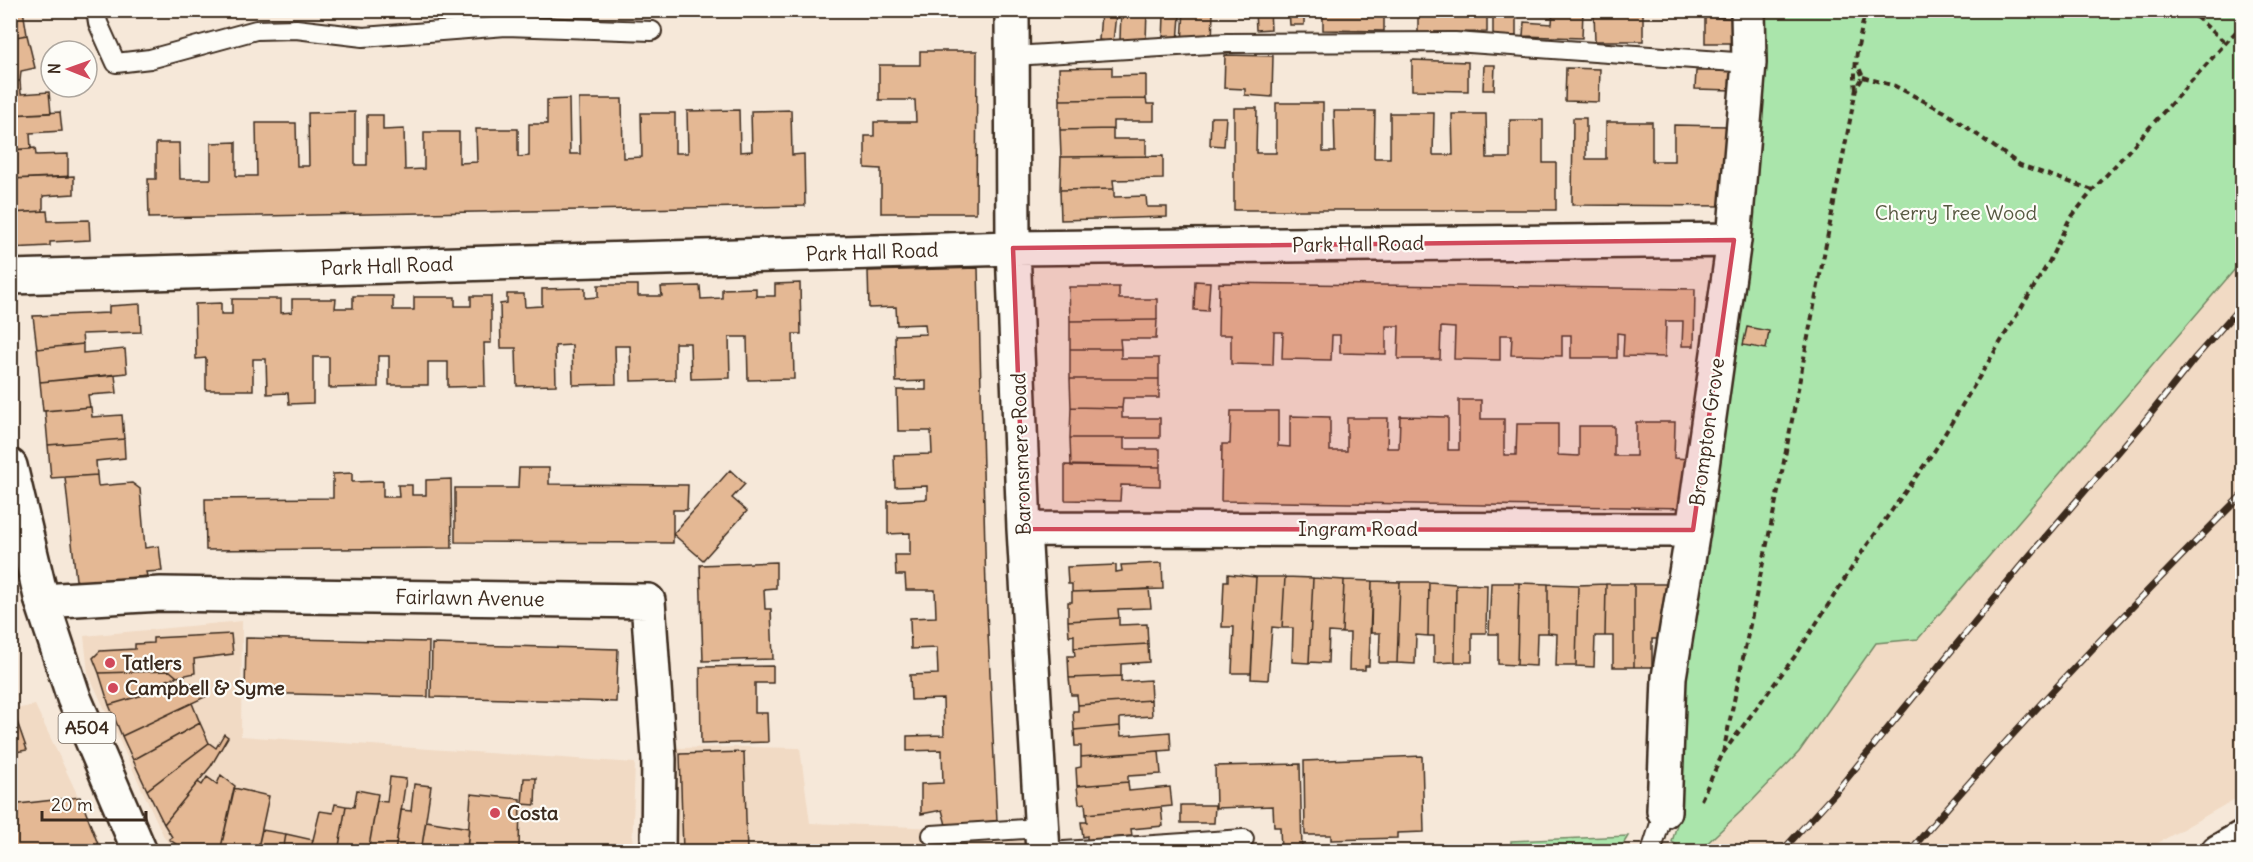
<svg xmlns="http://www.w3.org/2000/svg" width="2253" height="862" font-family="Delius,sans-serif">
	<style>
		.built { fill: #f1dac4 }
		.green { fill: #aae5ab; stroke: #728864; stroke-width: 1.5 }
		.building { fill: #e4b894; stroke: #3b2a1e; stroke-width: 1.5 }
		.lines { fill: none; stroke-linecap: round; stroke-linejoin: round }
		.lane-casing { stroke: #3b2a1e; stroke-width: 22 }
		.street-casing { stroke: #3b2a1e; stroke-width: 38 }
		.primary-casing { stroke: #3b2a1e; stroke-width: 38 }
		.path { stroke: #3b2a1e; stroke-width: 4; stroke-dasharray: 6 4.5; stroke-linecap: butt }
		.lane { stroke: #fdfcf7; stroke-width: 18 }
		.street { stroke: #fdfcf7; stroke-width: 33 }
		.primary { stroke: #fdfcf7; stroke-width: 33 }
		.rail-casing { stroke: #3b2a1e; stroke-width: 7 }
		.rail { stroke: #fdfcf7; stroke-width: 4.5; stroke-dasharray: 14; stroke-linecap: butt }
		.marked { fill: #d1495b; fill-opacity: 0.2; stroke: #d1495b; stroke-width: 4.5; stroke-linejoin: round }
		.poi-dot { fill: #d1495b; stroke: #fdfcf7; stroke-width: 2 }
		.labels { text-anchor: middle; stroke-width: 4.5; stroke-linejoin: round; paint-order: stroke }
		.shield { fill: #fdfcf7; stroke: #75695f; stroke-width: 1.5 }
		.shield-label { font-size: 18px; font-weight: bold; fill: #3b2a1e }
		.park-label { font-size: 20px; fill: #575941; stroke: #fdfcf7 }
		.street-label { font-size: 20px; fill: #3b2a1e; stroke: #fdfcf7 }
		.poi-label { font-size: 20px; font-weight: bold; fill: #3b2a1e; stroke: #fdfcf7; text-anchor: start }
	</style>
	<rect width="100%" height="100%" fill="#f6e8d9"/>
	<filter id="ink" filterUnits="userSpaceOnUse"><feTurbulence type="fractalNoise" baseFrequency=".0167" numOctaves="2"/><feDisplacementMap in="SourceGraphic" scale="12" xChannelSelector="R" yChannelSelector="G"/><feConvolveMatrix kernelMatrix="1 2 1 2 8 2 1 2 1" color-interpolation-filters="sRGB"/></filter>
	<g filter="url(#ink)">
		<path class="built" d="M2242,184V795L2144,851L1699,852L1753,800L1799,752L1876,643Z
			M242,621L241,736L635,763L632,851H180L165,839L88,673L84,636Z
			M35,705L104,851L11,852V710Z
			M745,747L800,748L810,823L941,828L1026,822V851H676L674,748Z"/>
		<path class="green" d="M1763,11H2242V261L1918,639L1876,643L1799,752L1753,800L1699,851H1686L1672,842L1677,824L1681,677L1739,318L1757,182L1765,65Z
			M1628,836L1619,851H1511V841Z"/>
		<path class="building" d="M10,10H23L27,35L10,38Z
			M1121,10H1147L1146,41L1120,40Z
			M1184,10L1213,12L1212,43L1182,42Z
			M1255,10H1270L1271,29L1256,30Z
			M1289,10H1304V25H1290Z
			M1323,10H1384V31L1323,30Z
			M1418,10H1462V14H1487V32L1418,33Z
			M1553,10H1583L1582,38L1523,36L1524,22L1552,24Z
			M1493,11H1516V36H1493Z
			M1101,13L1116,14L1113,42L1099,40Z
			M1594,13H1643V41H1595Z
			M1164,15L1180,16L1178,42L1163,41Z
			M1705,17L1731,18V43H1705Z
			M27,35L35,68L21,71L20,81H10V38Z
			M920,51H977L976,213H881V169L865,168V136H874V122H916L915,100H879V65H920Z
			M1225,55L1273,56L1272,97L1245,95V89L1224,88Z
			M1412,60L1468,62V91L1412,90Z
			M1484,65H1495L1494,90H1483Z
			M1112,67V76L1146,75V99L1060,100L1059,68Z
			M1566,68L1600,69L1599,102L1565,101Z
			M1696,71H1733V90L1695,89Z
			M10,81H20L21,94L49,92L51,113L10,115Z
			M569,99L570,154H580L579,99H622L623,158L642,157L641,113H675V153H688L687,111L739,110L740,152L752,151L751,111L791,110L792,155L804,154L805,206L149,218L148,179H156V143H179L180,179H211V143L236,142V176H257L256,123H296L297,166H309L308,113L355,112V165H367V115H383V130L404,129L405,170L424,169V132H459V163L477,162L476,129H518V157L529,156V124H547V100Z
			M1146,99L1147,104H1154V121H1113V129L1060,130V100Z
			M1276,103H1323V152H1335L1334,111H1375L1374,158H1390V113H1434L1433,155H1453L1452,114H1486L1487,158H1510V120H1543V163H1556V210H1234V108H1257L1256,153H1276Z
			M60,112L62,131L30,133L31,149L10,150V115Z
			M1211,117H1226L1224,146L1210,145Z
			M1573,118H1586V159H1606V122H1652V161H1674V125L1728,126V206L1572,205Z
			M1113,129V139H1146V156L1061,157L1060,130Z
			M35,148L36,155L68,154V177L10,179V150Z
			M1163,156V179L1113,180L1114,189L1060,190L1061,157Z
			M74,176V194L43,196V211L10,213V179Z
			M1114,189V197L1146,196L1147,207H1167V217L1061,220L1060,190Z
			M47,211L48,221L89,220L90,240L50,242V246L10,248V213Z
			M978,268L986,590L997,821L946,825L942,810L921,814V784L943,783L942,750L907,751V736L944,735L943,699L911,700L910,675L938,674L937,648L911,649L910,618L936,617L935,590H906L905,575H896L895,555H910V533L888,534V501L927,499V486L895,487L894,455L932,454L931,431H898L897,390H926V381L896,382L895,335L926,334L925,324L897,325L896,307L869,308L868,271Z
			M1195,281L1210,282L1208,311L1194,310Z
			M800,283L801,334H793L794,379L748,380L747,337H729L730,378L691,379L690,343H675V380L631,381L630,346H615L616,384L573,385L572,345L555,346L556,385L517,386L516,348H501L500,304L507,303V294H524L525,307L542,306V289L585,288V298L598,297V285H638V296H662L661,287L700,286L701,299L722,298V289L756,288V296H775V284Z
			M1219,283L1695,289L1694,346H1682L1683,321H1666L1665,357L1623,356L1624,334L1617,333V358H1571V335H1562V356L1511,355L1512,335H1500V360L1454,359L1455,328L1441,327L1440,359H1398L1399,326H1386V354L1340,353V335H1332L1331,360L1282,359L1283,332H1274L1273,365L1231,364V335H1218Z
			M1069,287H1119V299H1157V320L1070,321Z
			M353,296H393V310H414V297H455V306H471V296H491V343H484L485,386L448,387V362H428V385H389V356H378V387L329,388V357H313V403L289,404L288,393L267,394L266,359H253V390H206V358L196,359L195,304L221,303V314H232V299H281V313L292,312V299H336L335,308H353Z
			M140,304L141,332L82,334L83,344L37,349L33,316L109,313V306Z
			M1157,320L1156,339H1120L1121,349H1070V321Z
			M1747,327L1769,331L1766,349L1743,345Z
			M83,344V353L125,349L127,373L40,382L37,349Z
			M1070,349H1121V358H1159V379H1070Z
			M115,375L117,393L88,395L90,407L43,411L40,382Z
			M1070,379H1159V398H1123L1122,408L1071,407Z
			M1459,400H1481V419H1504V455H1516L1517,424H1558V455L1579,456V426H1614V456H1636V422H1675L1674,458L1690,459V508L1221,501L1222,444H1230L1231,411H1278V446L1290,447V416L1330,417V451H1347V418H1388L1387,448H1399L1400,416L1448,417V450H1459Z
			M91,407L92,417L122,415L124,439L48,445L45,411Z
			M1071,407L1122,408V418H1160V438H1070Z
			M1070,438H1124V449H1160V467L1071,466Z
			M124,439L125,458L96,461L97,475L51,478L48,445Z
			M1065,465L1160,467V486L1121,485L1120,501L1065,500Z
			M519,468H549V484L688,485L687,510H673V543L455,542V488H518Z
			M730,470L745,484L732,498L747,511L703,560L673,534Z
			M352,473V482L383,481V497H399L398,485H412V495H426V480L451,479L452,548L206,550L205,499L333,498V474Z
			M97,475L98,486L132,483L140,489L145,548L159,546L162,571L146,572L147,576L83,583L76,580L65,477Z
			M776,562V588L764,589L765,609H771L773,659L703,661L700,565Z
			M1162,563L1163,589L1072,592V584H1068L1067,567L1116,565V572L1122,571L1121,565Z
			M1228,574L1256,577L1251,673H1232L1234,627H1222L1224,581H1228Z
			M1256,577H1285L1282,628L1272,627L1268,680L1251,679Z
			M1285,577L1313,578L1309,663L1292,662L1293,628H1282Z
			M1313,578L1344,580L1342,633L1329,632L1328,663L1309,662Z
			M1344,580L1372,581L1369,666H1365V670H1349L1350,633H1342Z
			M1372,581L1400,582L1397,663H1379L1380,633H1371Z
			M1400,582H1429L1428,636L1416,635L1415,664L1397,663Z
			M1429,582L1456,584L1455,662L1434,663V636H1428Z
			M1491,583H1519L1517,665L1498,664V634H1489Z
			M1519,583L1548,584V633H1537L1536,666L1517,665Z
			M1456,584L1487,585L1486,633H1472V662H1455Z
			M1548,584L1578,585L1576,666H1556L1557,634L1548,633Z
			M1606,584L1605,636H1595L1594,667L1576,666L1578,585Z
			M1606,584H1634V667H1613V636H1605Z
			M1634,584H1669V639H1652V667H1634Z
			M1149,589L1151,608L1118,609L1119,618L1068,621V602H1072V592Z
			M1119,618V625L1147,624L1148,644L1074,648V635L1069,636L1068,621Z
			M231,634L233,654L194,659L195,673L177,677L170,671L99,673L93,658L100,651L135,649V644L153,643V638Z
			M246,638L429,642L428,697L245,693Z
			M432,644L618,649L616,702L431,697Z
			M1148,644L1149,662L1121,664V676L1069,678L1068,656H1075L1074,648Z
			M773,666V683H755V713H767L768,742L701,744L700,667Z
			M170,671L177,677L166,680L170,687L109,705L99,673Z
			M1121,676V682L1150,680L1151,700L1078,705L1077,695H1071L1069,678Z
			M191,683L196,691L203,687L207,696L122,736L109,705L177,685L180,690Z
			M1151,700L1152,716L1120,718V726L1074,730L1073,711H1078V705Z
			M192,703L200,723L133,760L122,736Z
			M14,713L27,750L10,753V714Z
			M200,723L209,743L147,790L133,760Z
			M1120,726L1121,736L1170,732L1171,750L1081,757V746H1075L1074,730Z
			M224,734L228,737L211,766L164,824L147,790L209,743L216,748Z
			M1159,751L1161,774L1128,776V782L1077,786L1076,768L1081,767V757Z
			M744,752L747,852H683L680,754Z
			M1422,756L1424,832L1397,833V838L1331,840V835H1305L1304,761Z
			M1300,764L1302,852H1281L1280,827H1274L1273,806L1216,808L1215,766Z
			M221,775L235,786L220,852H187L169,839L172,837L164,824L198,782L202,785L207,777L217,784Z
			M390,777L406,779L395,852H368L377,801L387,802Z
			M524,778H536L535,805L522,804Z
			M1128,782L1129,791L1170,787L1172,806L1086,814L1085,803L1079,804L1077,786Z
			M414,784L431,786L421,852H395L401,810L411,811Z
			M234,788L269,796L257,852H220Z
			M357,790L378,794L368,852H338L346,806L354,807Z
			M471,794L520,799L519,852H467Z
			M80,797L101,852H10V842L14,841L10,805Z
			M335,804L346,806L338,852H310L320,811L333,813Z
			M1181,805H1215L1214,823H1181Z
			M1161,807L1163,826L1131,829L1132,836L1087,840V836L1083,837L1081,822H1087L1086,814Z
			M426,821L469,828L467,852H421Z
			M262,830L286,834L283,852H257Z
			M286,834L313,840L310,852H283Z
			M1217,842H1250L1249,852H1217Z"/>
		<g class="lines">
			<g class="lane-casing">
				<path id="lane" d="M96,10L98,23L116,63L150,59L256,30L296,29L363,37L506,26L652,31
					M1013,56L1227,43L1455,42L1749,63
					M932,835L1041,828
					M1049,852L1244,839
					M1651,852L1664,811"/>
			</g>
			<g class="street-casing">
				<path id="street" d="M1012,10L1013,248L1024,529L1043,852
					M10,277L1013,248L1734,240
					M1024,529L1693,530
					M42,601L161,594L648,601L659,759L658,852
					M1664,811L1669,677L1693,530L1734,240L1749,63L1748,10"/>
			</g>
			<g class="primary-casing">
				<path id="primary" d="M10,466L42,601L74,698L140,852
					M2218,852L2242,838"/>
			</g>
			<path class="path" d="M2188,10L2226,43
				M1863,77L1895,86L1945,112L2020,165L2093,190
				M1856,89C1852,64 1861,36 1865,10
				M1723,753L1798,652L1860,555L1935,450L2049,262L2069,220L2093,190L2242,25
				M1701,800L1723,753L1780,482L1856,89L1863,77L1857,63"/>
			<use href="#lane" class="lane"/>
			<use href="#street" class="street"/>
			<use href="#primary" class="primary"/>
			<g class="rail-casing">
				<path id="rail" d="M1781,852L1835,793L2019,568L2144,422L2195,358L2242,305
					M1909,852C2015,728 2127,610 2242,495"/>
			</g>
			<use href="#rail" class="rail"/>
		</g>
	</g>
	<path class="marked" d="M1734,240L1693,530L1024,529L1013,248Z"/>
	<g class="poi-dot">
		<circle cx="110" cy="663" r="6"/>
		<circle cx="113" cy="688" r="6"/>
		<circle cx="495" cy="813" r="6"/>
	</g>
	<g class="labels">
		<rect class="shield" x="58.5" y="713" width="57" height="30" rx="4.5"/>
		<g class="shield-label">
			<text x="87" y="734">A504</text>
		</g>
		<g class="park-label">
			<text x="1956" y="220">Cherry Tree Wood</text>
		</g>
		<g class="street-label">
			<text transform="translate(1358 244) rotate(-1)" y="7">Park Hall Road</text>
			<text transform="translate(872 252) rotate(-2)" y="7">Park Hall Road</text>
			<text transform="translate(387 266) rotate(-2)" y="7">Park Hall Road</text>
			<text transform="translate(1707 432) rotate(-82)" y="7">Brompton Grove</text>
			<text transform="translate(1021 454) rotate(-92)" y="7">Baronsmere Road</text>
			<text x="1358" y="536">Ingram Road</text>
			<text transform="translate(470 598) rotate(1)" y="7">Fairlawn Avenue</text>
		</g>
		<g class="poi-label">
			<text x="122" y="670">Tatlers</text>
			<text x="125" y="695">Campbell &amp; Syme</text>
			<text x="507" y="820">Costa</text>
		</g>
	</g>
	<rect width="2253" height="862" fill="none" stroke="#fdfcf7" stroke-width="36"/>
	<rect x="18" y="18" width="2217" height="826" fill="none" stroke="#3b2a1e" stroke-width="2" filter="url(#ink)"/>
	<g transform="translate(69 69) rotate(271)"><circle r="28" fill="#fdfcf7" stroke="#afa8a0" stroke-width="1.5"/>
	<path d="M0-4.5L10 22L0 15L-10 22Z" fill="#d1495b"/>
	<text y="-9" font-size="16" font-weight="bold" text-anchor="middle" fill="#3b2a1e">N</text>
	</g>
	<path d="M42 811v9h104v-9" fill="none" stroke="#3b2a1e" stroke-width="3"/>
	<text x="51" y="811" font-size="18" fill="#3b2a1e" stroke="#fdfcf7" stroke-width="4.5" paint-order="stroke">20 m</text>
</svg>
